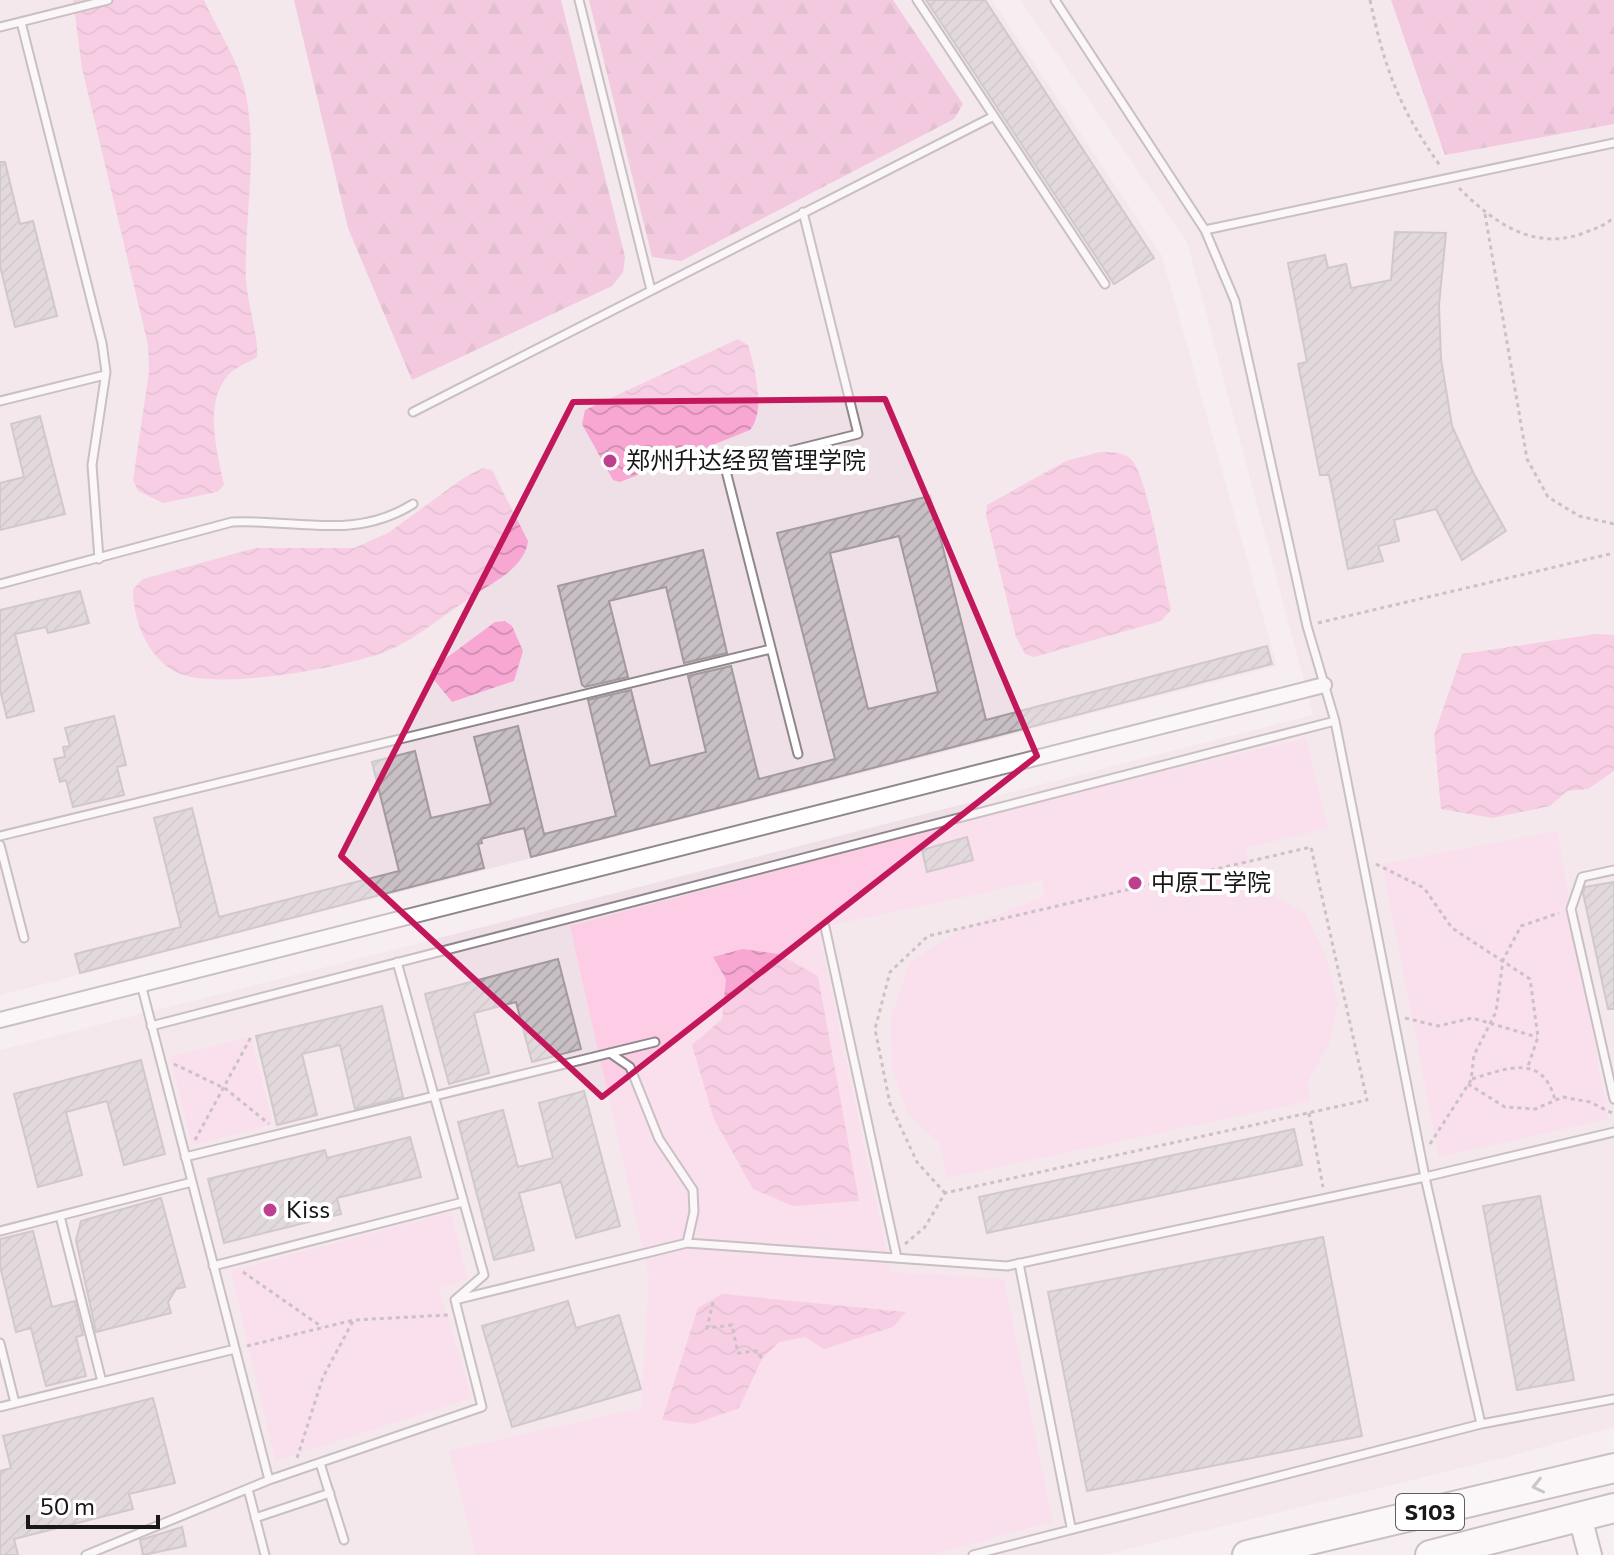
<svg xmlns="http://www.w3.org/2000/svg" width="1614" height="1555" font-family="Commissioner,'Noto Sans SC',sans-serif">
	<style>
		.built { fill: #efdfe7 }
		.forest { fill: url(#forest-firs) }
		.park { fill: #fccde5 }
		.water { fill: url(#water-waves) }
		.building { fill: url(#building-hatch); stroke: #a29a9e; stroke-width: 2; fill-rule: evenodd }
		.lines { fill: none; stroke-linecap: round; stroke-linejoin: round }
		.lane-casing { stroke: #8f878b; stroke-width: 11 }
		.street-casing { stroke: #8f878b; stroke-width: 18 }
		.secondary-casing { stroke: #8f878b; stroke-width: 26 }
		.highway-casing { stroke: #8f878b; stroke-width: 32 }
		.path { stroke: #928c8f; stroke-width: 3; stroke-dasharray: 4 4; stroke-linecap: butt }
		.lane { stroke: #fff; stroke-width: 7 }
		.street { stroke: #fff; stroke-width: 14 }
		.secondary { stroke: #fff; stroke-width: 22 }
		.highway { stroke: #fff; stroke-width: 28 }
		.oneway { stroke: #989798 }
		.marked { fill: none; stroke: #c2185b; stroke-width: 6; stroke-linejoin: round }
		.poi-dot { fill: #bd3f8d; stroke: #fff; stroke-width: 3 }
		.labels { text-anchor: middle; stroke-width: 8; stroke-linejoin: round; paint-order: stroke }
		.shield { fill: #fff; stroke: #5f5d5e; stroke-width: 2 }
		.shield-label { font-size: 22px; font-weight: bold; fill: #1a1719 }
		.poi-label { font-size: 24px; fill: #1a1719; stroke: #fff; text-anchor: start }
	</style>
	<defs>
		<pattern id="forest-firs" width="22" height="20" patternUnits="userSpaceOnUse" patternTransform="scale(2)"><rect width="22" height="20" fill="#ec9cc8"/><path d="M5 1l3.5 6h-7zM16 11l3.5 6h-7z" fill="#ca86ab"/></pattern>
		<pattern id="water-waves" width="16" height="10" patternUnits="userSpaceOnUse" patternTransform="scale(2)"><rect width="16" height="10" fill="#f8a7d3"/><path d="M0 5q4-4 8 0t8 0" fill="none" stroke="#d48fb5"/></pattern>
		<pattern id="building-hatch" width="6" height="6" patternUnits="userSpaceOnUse" patternTransform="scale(2)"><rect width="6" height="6" fill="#c7bfc3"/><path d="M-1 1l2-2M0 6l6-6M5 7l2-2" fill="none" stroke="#aaa3a7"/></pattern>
	</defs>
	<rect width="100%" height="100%" fill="#f7eef2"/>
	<path class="built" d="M0,0H992L1162,256L1277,666L0,995Z
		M1020,0H1614V1427L1511,1456L1104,1555H0V1050L1313,715L1187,242Z"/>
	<path class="forest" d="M294,0H561L625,257L623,272L612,286L412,380L348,228Z
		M589,0H893L963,104L954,119L681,261L652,257Z
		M1391,0H1614V124L1445,155Z"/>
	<path class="park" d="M1306,738L1328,828L1246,848L1256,888L1305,912L1326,957L1338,1003L1329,1044L1308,1082L1310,1101L947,1178L939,1143L908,1114L892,1070L891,1017L910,962L959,930L1045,896L1042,880L818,928L891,1272L1004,1279L1053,1522L928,1555H476L449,1451L641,1408L649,1276L570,926L1024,805Z
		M1557,831L1608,1119L1439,1157L1382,864Z
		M251,1037L273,1124L192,1145L170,1057Z
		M451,1212L468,1279L439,1289L472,1398L275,1461L231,1271Z"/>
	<path class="water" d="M73,0H204C216,27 235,55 243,83C260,146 244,215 246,279C247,302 259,338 257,357C250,362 241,365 234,370C201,396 217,451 224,485L217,492L163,503L138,491L133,480L149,372L148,345L82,68Z
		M738,339L748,345C755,368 766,411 750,430L620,482L613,480L582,424L585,410Z
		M1100,452C1113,452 1127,452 1134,463C1150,489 1163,577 1171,610L1161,621L1034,657L1025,654L1016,637L986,515L987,505L1066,461Z
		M483,468L492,470L528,541C525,567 494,582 474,595C447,613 421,635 392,649C352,667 214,692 176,672C147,657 133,620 133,589L143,579L255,548H354L388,533L465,477Z
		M505,621L512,626L523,651L514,681L452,702L431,676L430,670L495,622Z
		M1596,634L1614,635V771L1588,789L1567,791L1550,806L1492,818L1441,809L1434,735L1462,654Z
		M743,949L779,954L818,976L859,1201L793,1206L753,1189L714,1119L692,1045L722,1019L726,979L713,957Z
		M722,1294L906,1312L893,1327L824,1349L805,1337L779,1342L762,1359L739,1408L694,1424L662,1420L698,1308Z"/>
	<path class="building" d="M926,0H985L1154,258L1114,284Z
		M0,162H5L20,224L33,221L57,316L15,327L0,266Z
		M1395,232L1446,233L1439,305L1441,359L1452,426L1474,474L1506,531L1462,560L1436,509L1394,520L1399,541L1378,546L1383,561L1348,569L1329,475H1320L1298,364L1307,362L1288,263L1325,255L1328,268L1346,264L1351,288L1391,280Z
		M40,416L65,514L0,530V483L24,477L11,424Z
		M930,496L986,720L1267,646L1272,664L531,857L524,828L481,839L482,843L478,844L484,868L80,973L75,954L181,927L154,818L192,808L219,917L399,871L372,762L415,751L431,818L491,804L474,737L518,726L544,834L616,816L588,700L631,690L650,766L706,752L688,676L731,666L759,779L835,759L777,533ZM899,536L938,692L868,709L830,553Z
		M703,550L727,653L684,663L666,587L609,601L628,677L585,687L582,685L558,586Z
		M80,591L89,623L48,633L46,627L15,634L34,711L7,718L0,690V610Z
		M114,716L126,765L117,767L124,795L73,807L66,780L60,782L54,759L65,757L63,747L70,746L65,728Z
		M967,837L973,860L927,872L922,850Z
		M1614,882V1009H1608L1583,893L1585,887Z
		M558,959L581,1049L532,1062L516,1002L474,1013L489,1073L449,1084L425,994Z
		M382,1006L403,1097L355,1109L340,1045L302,1054L317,1115L277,1125L256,1036Z
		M141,1060L165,1154L124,1165L107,1101L66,1112L82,1175L38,1187L14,1094Z
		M584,1091L620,1226L576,1238L561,1182L519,1193L534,1250L494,1260L458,1122L503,1110L518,1167L553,1158L539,1103Z
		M1294,1129L1302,1165L987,1233L979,1197Z
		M410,1137L421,1177L337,1198L341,1214L224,1243L208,1179L325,1150L327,1158Z
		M1540,1196L1574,1380L1517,1390L1483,1206Z
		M161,1198L185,1287L176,1289L168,1302L171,1313L96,1332L76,1240L81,1221Z
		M33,1231L52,1307L75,1301L83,1335L76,1337L86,1376L46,1386L31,1328L16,1332L0,1266V1239Z
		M1323,1237L1362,1436L1087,1491L1048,1292Z
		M568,1301L576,1328L619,1315L641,1389L512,1427L482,1326Z
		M153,1398L175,1483L129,1494L133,1509L14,1539L18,1555H0V1471L11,1468L3,1436Z
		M182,1527L186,1546L143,1555L140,1540Z"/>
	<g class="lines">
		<g class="lane-casing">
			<path id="lane" d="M579,0L651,290
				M917,0L1105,284
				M1055,0L1205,230L1235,301L1307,626L1335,721L1425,1177L1481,1424
				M21,22L102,343L106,372L92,465L99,559
				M0,27L108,0
				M1205,230L1614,143
				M0,401L105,375
				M413,412L994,116
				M0,584L232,522C297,519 354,541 413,504
				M798,754L725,467L858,434L803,212
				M0,836L771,649
				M0,845L24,938
				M1614,870L1582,877L1571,909L1614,1099
				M825,927L897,1258
				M141,984L269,1480
				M151,1026L1335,721
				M610,1053L630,1067L659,1139L693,1190L694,1212L687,1243
				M185,1157L655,1042
				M60,1216L102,1382
				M0,1231L192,1182
				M1019,1263L1071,1527
				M213,1266L463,1202
				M455,1300L687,1243L1007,1266L1425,1177L1614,1132
				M0,1343L15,1403
				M0,1407L235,1349
				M320,1463L344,1540
				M248,1489L265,1555
				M255,1518L330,1493
				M86,1555L269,1480L482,1407L455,1300L484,1275L397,962
				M973,1555L1481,1424L1614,1399"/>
		</g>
		<g class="street-casing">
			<path id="street" d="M0,1020L1324,685"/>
		</g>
		<g class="secondary-casing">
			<path id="secondary" d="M1580,1517L1590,1555"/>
		</g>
		<g class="highway-casing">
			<path id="highway" d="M1247,1555L1614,1468
				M1430,1555L1614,1508"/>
		</g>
		<path class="path" d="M1370,0C1385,70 1399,108 1441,167
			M1459,188C1492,221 1532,251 1581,234C1593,229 1604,227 1614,217
			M1485,214L1527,459L1548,497L1579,516L1614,524
			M1318,623L1614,553
			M1376,864L1424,888L1452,928L1530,979L1538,1037L1527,1069
			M1405,1018L1438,1026L1472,1018L1537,1037
			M174,1064L226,1089L269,1124
			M1472,1079C1507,1068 1543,1053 1555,1100
			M1468,1084L1505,1107L1535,1109L1563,1097L1590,1102L1614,1114
			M1309,1113L1323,1187
			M195,1140L251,1037
			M1430,1144L1471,1080L1474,1055L1496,1012L1503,960L1521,926L1559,913
			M905,1244L925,1227L945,1193L1367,1100L1311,847L928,936L890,972L875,1029L890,1104L917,1162L945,1193
			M243,1272L322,1327
			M713,1302L707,1328L732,1325L738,1353L757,1351L762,1359
			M247,1346L354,1320L448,1315
			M297,1458L323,1377L353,1321"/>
		<use href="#lane" class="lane"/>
		<use href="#street" class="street"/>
		<use href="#secondary" class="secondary"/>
		<use href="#highway" class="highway"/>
	</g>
	<defs><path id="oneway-chevron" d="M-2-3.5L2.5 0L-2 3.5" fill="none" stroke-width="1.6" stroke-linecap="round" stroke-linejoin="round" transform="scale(2)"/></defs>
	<use class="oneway" href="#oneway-chevron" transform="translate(1538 1486) rotate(167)"/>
	<path d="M0 0H1614V1555H0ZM885,399L1037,756L602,1097L341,856L573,402Z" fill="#f7eef2" fill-opacity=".55" fill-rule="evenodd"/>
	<path class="marked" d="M885,399L1037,756L602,1097L341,856L573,402Z"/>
	<g class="poi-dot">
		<circle cx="610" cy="461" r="8"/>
		<circle cx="1135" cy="883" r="8"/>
		<circle cx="270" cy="1210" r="8"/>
	</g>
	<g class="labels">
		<rect class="shield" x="1396" y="1494" width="68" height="36" rx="6"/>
		<g class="shield-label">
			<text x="1430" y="1520">S103</text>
		</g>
		<g class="poi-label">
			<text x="626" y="469">郑州升达经贸管理学院</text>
			<text x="1151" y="891">中原工学院</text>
			<text x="286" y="1218">Kiss</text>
		</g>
	</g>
	<path d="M28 1515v12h130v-12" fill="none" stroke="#1a1719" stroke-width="4"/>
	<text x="40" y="1515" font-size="24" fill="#1a1719" stroke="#ffffff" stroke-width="6" paint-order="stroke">50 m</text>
</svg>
